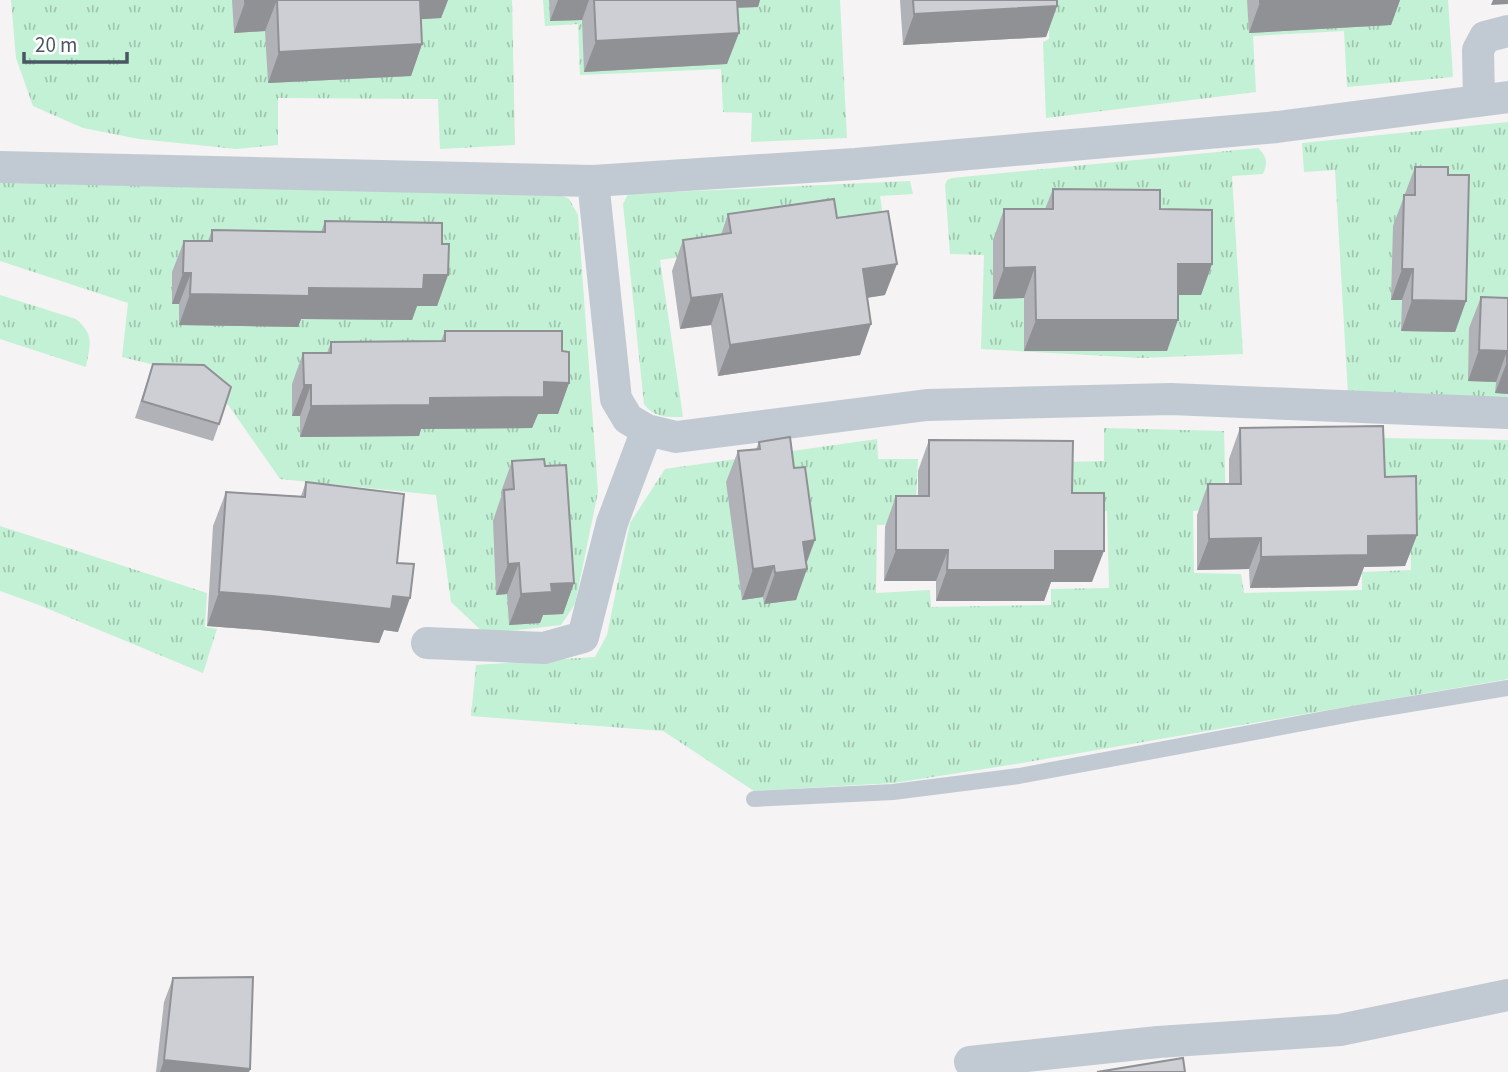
<svg xmlns="http://www.w3.org/2000/svg" width="1508" height="1072" font-family="'Source Sans 3',sans-serif">
	<style>
		.grass { fill: url(#grass-tufts) }
		.lines { fill: none; stroke-linecap: round; stroke-linejoin: round }
		.lane { stroke: #c1cad2; stroke-width: 16 }
		.street { stroke: #c1cad2; stroke-width: 32 }
		.wall { fill: #b0b2b7 }
		.shaded-wall { fill: #909195 }
		.building { fill: #cdcfd5; stroke: #909195; stroke-width: 2 }
	</style>
	<defs>
		<pattern id="grass-tufts" width="24" height="20" patternUnits="userSpaceOnUse" patternTransform="scale(1.75)"><rect width="24" height="20" fill="#c3f1d5"/><path d="M3 7l-1-3M5 7V3M7 7l1-3M15 17l-1-3M17 17v-4M19 17l1-3" fill="none" stroke="#a0c6b0"/></pattern>
	</defs>
	<rect width="100%" height="100%" fill="#f5f3f3"/>
	<path class="grass" d="M11,0H512L515,145L440,149L438,99L278,98V145L236,149L139,139L83,128L33,106L16,58Z
		M543,0H840L847,138L751,142L752,113L723,112L721,69L580,75L578,24L545,26Z
		M1049,0H1448L1453,77L1347,87L1344,31L1253,36L1256,92L1046,118L1043,42L1049,39Z
		M1508,122V403L1348,394L1335,170L1304,172L1302,143Z
		M1258,148C1267,156 1268,163 1263,174L1232,176L1243,354L1141,358L981,349L984,255L950,254L945,185L947,180L952,178Z
		M0,178L552,191L569,199L578,215L598,492L575,604L561,625L485,634L451,602L436,495L280,479L229,406L195,375L122,357L128,303L0,261Z
		M910,181L913,194L880,196L886,235L715,252L660,260L683,417C667,417 654,418 644,404L623,204L628,194Z
		M0,295L76,319C95,335 90,345 86,367L0,339Z
		M1104,428L1224,431L1226,508L1193,511L1194,573L1241,574L1244,593L1362,590V572L1411,570L1409,500L1381,499V438L1508,440V679L1016,764L894,783L754,791L663,731L471,716L476,665L595,657L607,635L630,523L665,469L877,439L878,459H918L915,524L877,525L876,593L930,590L931,607L1051,605V589L1109,588L1107,511L1067,513L1065,462L1104,461Z
		M0,526L207,593L205,627L217,629L203,673L39,605L0,591Z"/>
	<g class="lines">
		<path class="lane" d="M754,799L893,792L1019,776L1357,713L1508,688"/>
		<path class="street" d="M1479,101L1478,50L1485,37L1508,31
			M0,167L593,181L855,164L1277,127L1508,97
			M593,181L616,399L628,419L647,430L676,437L927,405L1171,399L1508,413
			M427,643L544,648L583,637L612,523L647,430
			M970,1062L1158,1042L1340,1030L1508,995"/>
	</g>
	<path class="wall" d="M232,0H448L441,18L421,19L422,44L411,76L268,83L265,31L234,33Z
		M549,0H760L758,7L737,8L727,64L584,72L582,20L550,21Z
		M900,0H1057V6L1046,37L903,45Z
		M1247,0H1400L1391,25L1249,33Z
		M1415,167L1448,175L1466,301L1455,332L1401,331L1402,300H1391L1393,226Z
		M1053,189L1160,209L1212,264L1201,295H1178L1167,351H1024V298L993,299V240L1004,209H1045Z
		M728,214L837,218L885,295L867,298L860,355L718,376L711,325L680,329L672,271L683,240L721,235Z
		M325,221L442,244L448,275L437,306H417L412,320L301,319L298,327L179,325V304H172V272L184,241H208L212,230L321,232Z
		M1481,297L1508,298V394L1495,393L1496,382L1468,381L1469,328Z
		M445,331L562,351L569,383L558,414H538L532,428L421,429L419,436L300,437V416H292V384L303,353H327L331,342L441,341Z
		M153,364L219,424L213,441L135,418Z
		M1240,428L1385,477L1417,535L1405,566L1364,567L1357,586L1250,588L1249,569L1197,570V515L1208,484H1229V459Z
		M929,440L1072,493L1092,582H1051L1044,601H936V581H884L885,527L896,496H918V471Z
		M759,442L806,563L796,600L764,604L763,597L742,600L726,482L738,451L756,449Z
		M512,461L545,466L574,583L563,614L543,615L540,623L509,625L507,594L496,595L493,521L501,497V492Z
		M306,482L397,563L398,632L384,630L379,643L260,630L207,626L213,526L226,492L301,496Z
		M173,978L250,1069L249,1072H156L164,1002Z"/>
	<path class="shaded-wall" d="M277,0L265,31L234,33L245,2Z
		M415,0H448L441,18L408,20Z
		M558,0H589L582,20L550,21Z
		M727,0H760L758,7L724,8Z
		M1290,0H1400L1391,25L1249,33L1260,2Z
		M1493,0H1508V4L1491,5Z
		M1057,6L1046,37L903,45L914,14Z
		M739,33L727,64L584,72L596,41Z
		M422,44L411,76L268,83L279,52Z
		M897,264L885,295L852,300L863,269Z
		M1178,264H1212L1201,295H1167Z
		M1035,267L1024,298L993,299L1004,268Z
		M1402,269H1413L1402,300H1391Z
		M183,273H191L179,304H172Z
		M424,275H448L437,306H417L412,320L301,319L298,327L179,325L190,294L309,288Z
		M722,294L711,325L680,329L691,298Z
		M1412,300L1466,301L1455,332L1401,331Z
		M1036,320H1178L1167,351H1024Z
		M871,324L860,355L718,376L730,345Z
		M1479,350L1507,351L1496,382L1468,381Z
		M1507,362H1508V394L1495,393Z
		M544,382L569,383L558,414H538L532,428L421,429L419,436L300,437L311,406L430,398Z
		M304,385H311L300,416H292Z
		M1417,535L1405,566L1364,567L1357,586L1250,588L1261,557L1368,536Z
		M1261,538L1249,569L1197,570L1209,539Z
		M815,540L804,570L807,569L796,600L764,604L775,573L803,542Z
		M896,550H948L936,581H884Z
		M1055,551H1104L1092,582H1051L1044,601H936L947,570Z
		M519,563L507,594L496,595L508,564Z
		M774,566L763,597L742,600L753,569Z
		M574,583L563,614L543,615L540,623L509,625L521,594L551,584Z
		M219,592L393,596L410,598L398,632L384,630L379,643L260,630L207,626Z
		M164,1060L250,1069L249,1072H160Z"/>
	<path class="building" d="M245,0H420L422,44L279,52L277,0L245,2Z
		M594,0H737L739,33L596,41Z
		M913,0H1057V6L914,14Z
		M1260,0H1290L1260,2Z
		M1415,167H1448V175H1469L1466,301L1412,300L1413,269H1402L1404,195H1415Z
		M1053,189L1160,190V209L1212,210V264H1178V320H1036L1035,267L1004,268V209H1053Z
		M834,199L837,218L888,211L897,264L863,269L871,324L730,345L722,294L691,298L683,240L731,233L728,214Z
		M325,221L442,223V244H449L448,275H424L423,289L309,288V296L190,294L191,273H183L184,241H212V230L325,232Z
		M1481,297L1508,298V362H1507V351L1479,350Z
		M445,331H562V351L569,352V383L544,382V397L430,398V405L311,406V385H304L303,353H331V342L445,341Z
		M153,364L204,365L231,387L219,424L142,401Z
		M1383,426L1385,477L1416,476L1417,535L1368,536V555L1261,557V538L1209,539L1208,484H1241L1240,428Z
		M790,437L794,468L805,467L815,540L803,542L807,569L775,573L774,566L753,569L738,451L760,449L759,442Z
		M929,440L1073,441L1072,493H1104V551H1055V570H947L948,550H896V496H929Z
		M544,459L545,466L566,465L574,583L551,584L552,592L521,594L519,563L508,564L504,490L514,489L512,461Z
		M306,482L404,494L397,563L414,564L410,598L393,596L391,609L272,596L219,592L226,492L305,497Z
		M253,977L250,1069L164,1060L173,978Z
		M1183,1058L1185,1072H1097Z"/>
	<path d="M24 52v10h103v-10" fill="none" stroke="#4a5661" stroke-width="3.5"/>
	<text x="35" y="52" font-size="21" fill="#4a5661" stroke="#ffffff" stroke-width="5" paint-order="stroke">20 m</text>
</svg>
